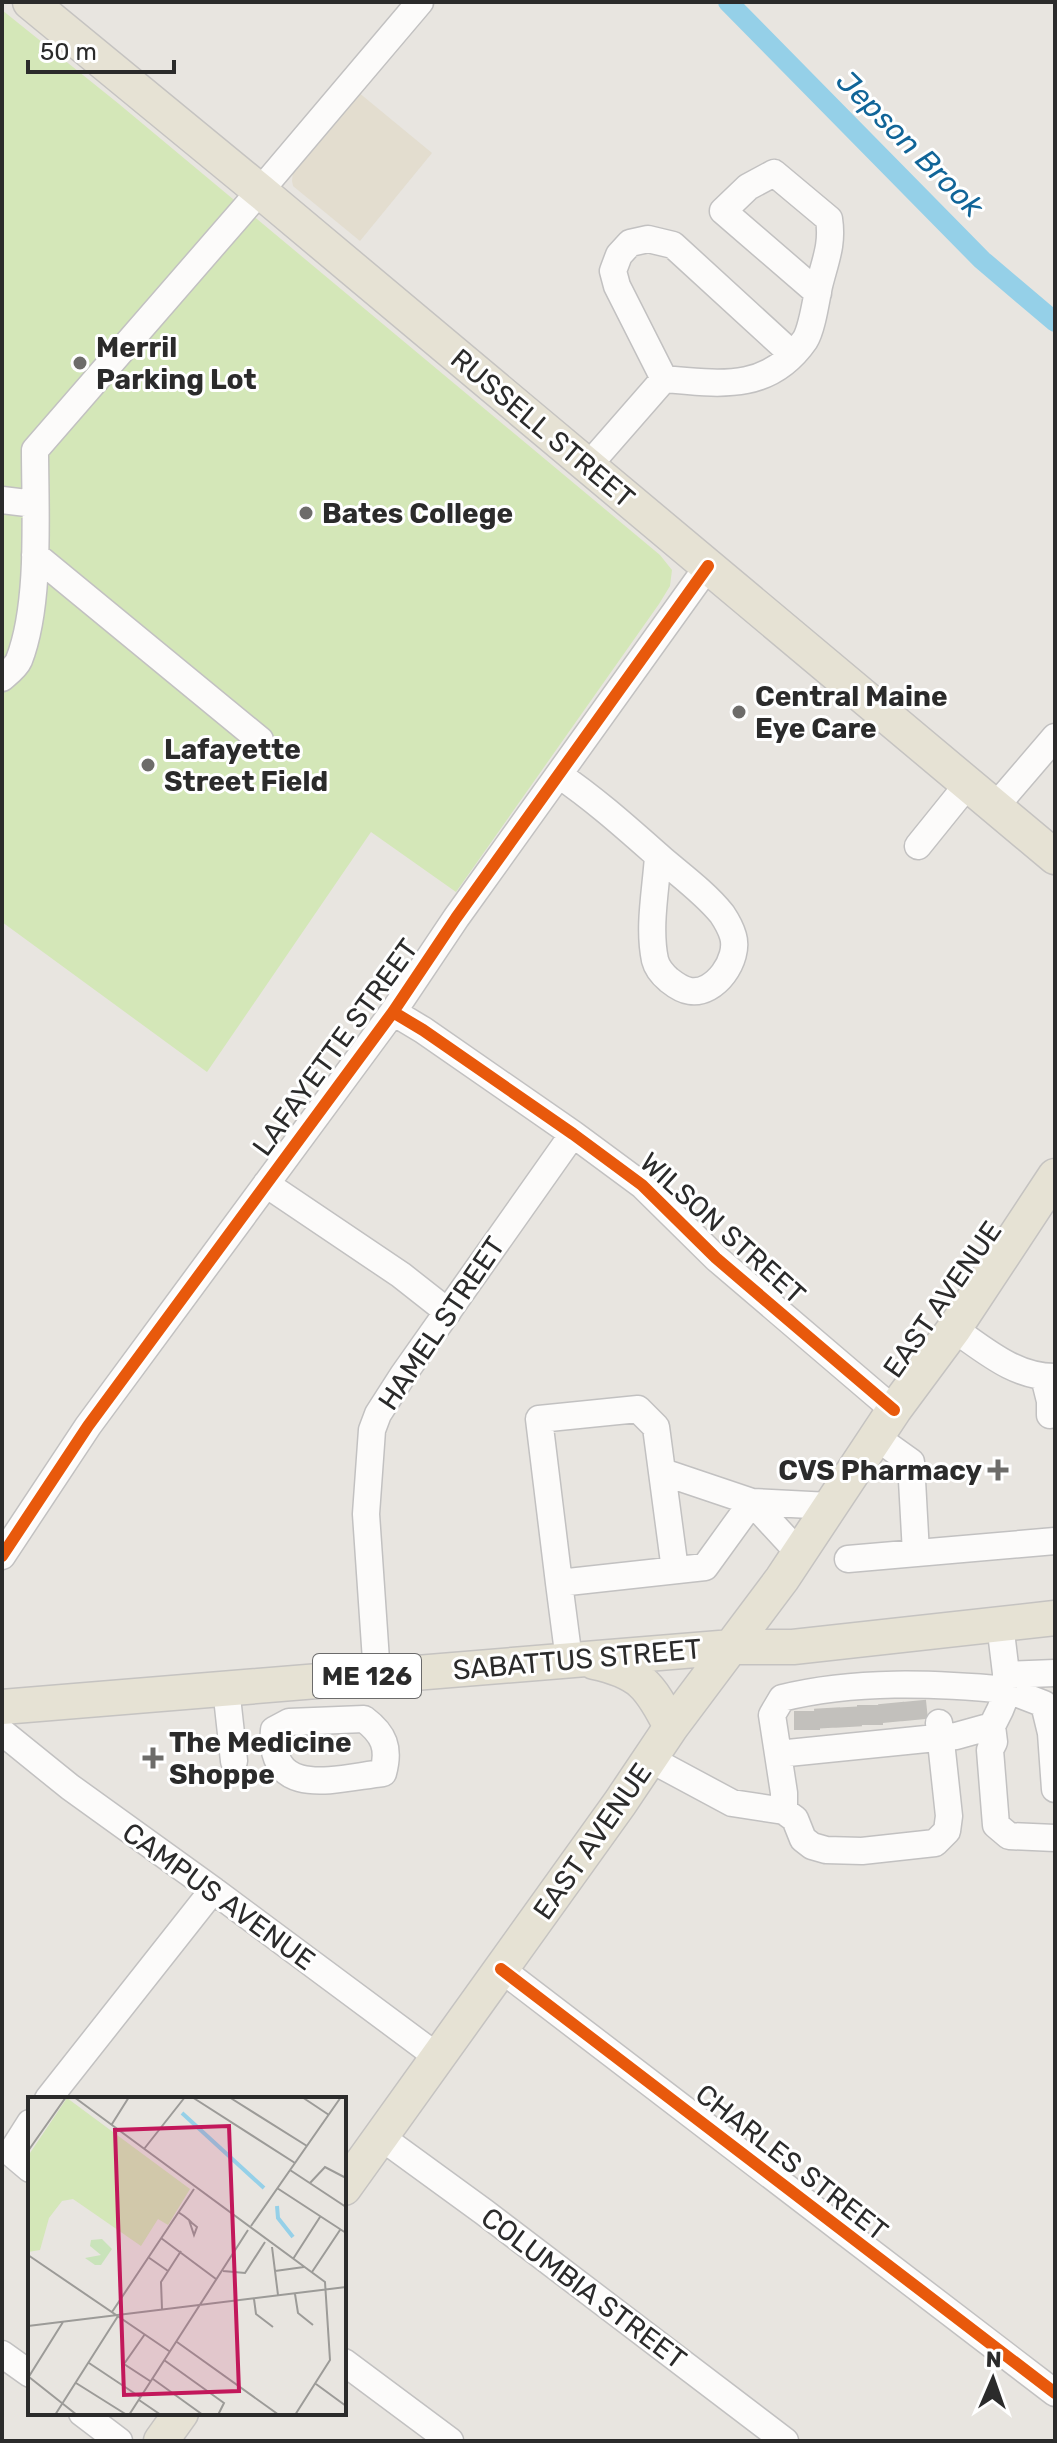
<svg xmlns="http://www.w3.org/2000/svg" width="1057" height="2443" font-family="Rubik,sans-serif">
	<style>
		.education { fill: #e3ddcf }
		.pitch { fill: #d4e7b8 }
		.lines { fill: none; stroke-linecap: round; stroke-linejoin: round }
		.canal { stroke: #95d0e8; stroke-width: 20 }
		.minor-tunnel { stroke: #c2c0bc; stroke-width: 26; stroke-dasharray: 26 13; stroke-linecap: butt }
		.minor-casing { stroke: #c2c1c1; stroke-width: 29 }
		.major-casing { stroke: #c5c3c1; stroke-width: 37 }
		.minor { stroke: #fcfbfa; stroke-width: 26 }
		.major { stroke: #e6e2d4; stroke-width: 34 }
		.cycleway-casing { stroke: #fff; stroke-width: 17 }
		.cycleway { stroke: #e8590c; stroke-width: 12 }
		.poi-dot { fill: #6d6c6a; stroke: #fff; stroke-width: 3 }
		.labels { text-anchor: middle; stroke-width: 6; stroke-linejoin: round; paint-order: stroke }
		.shield { fill: #fff; stroke: #6b6b6b; stroke-width: 2 }
		.shield-label { font-size: 26px; font-weight: bold; fill: #2b2b2b }
		.poi-label { font-size: 28px; font-weight: bold; fill: #2b2b2b; stroke: #fff; text-anchor: start }
		.street-label { font-size: 28px; fill: #2b2b2b; stroke: #fff }
		.water-label { font-size: 30px; font-style: italic; fill: #116598; stroke: #fff }
		.inset-river { fill: none; stroke: #95d0e8; stroke-width: 4 }
		.inset-road { fill: none; stroke: #9c9b98; stroke-width: 2 }
		.view { fill: #c2185b; fill-opacity: 0.15; stroke: #c2185b; stroke-width: 4 }
		.inset-edge { fill: none; stroke: #2b2b2b; stroke-width: 4 }
	</style>
	<rect width="100%" height="100%" fill="#e8e5e0"/>
	<path class="education" d="M358,92L432,153L360,241L293,186L292,181L293,170Z"/>
	<path class="pitch" d="M2,10L119,104L660,555L672,570L670,586L659,604L456,892L371,832L207,1072L2,922Z"/>
	<g class="lines">
		<path class="canal" d="M728,2L982,260L1055,322"/>
		<path class="minor-tunnel" d="M913,1701L915,1720
			M891,1703L893,1722
			M870,1705V1725
			M848,1707L849,1727
			M827,1708L828,1728
			M807,1711V1730"/>
		<g class="minor-casing">
			<path id="minor" d="M664,379L617,286L613,271L619,255L630,243L648,239L673,245L792,354
				M588,466L664,379C720,384 769,392 805,340C812,329 816,300 819,286C825,261 833,245 829,219L774,173L748,187L723,211L818,293
				M2,500L35,504
				M35,555L260,740
				M2,678C8,673 16,667 19,660C41,604 35,511 35,450L260,191L420,2
				M559,775C596,800 630,831 663,860C683,877 706,894 722,914C726,920 731,929 733,936C740,959 715,995 690,991C683,990 674,984 669,980C662,974 657,968 655,960C648,927 656,889 658,856
				M995,807L1055,737
				M918,846L968,784
				M393,1012L423,1030L573,1134L642,1185L716,1258L894,1410
				M266,1184L401,1275L448,1312
				M954,1329C986,1351 1015,1377 1055,1377
				M1044,1377L1050,1401V1415
				M876,1437L911,1462L916,1553
				M663,1472L752,1502L830,1506
				M752,1502L799,1553
				M2,1556L88,1426L393,1012L456,918L708,566
				M848,1559L1055,1541
				M559,1583L539,1419L638,1409L656,1427L675,1570
				M569,1660L559,1583L705,1567L752,1502
				M377,1675L366,1514L372,1430L378,1414L403,1375L573,1134
				M1006,1675L1055,1673
				M226,1688L234,1761
				M364,1719C384,1734 390,1748 383,1773C338,1778 268,1801 274,1730L289,1722Z
				M992,1726L994,1742L990,1750L996,1825L1009,1836L1055,1838
				M2,1732L70,1787L213,1890L439,2058
				M778,1754L956,1736L992,1726L1000,1710L1008,1690L1044,1704L1051,1733L1055,1789
				M650,1759L732,1803L784,1811V1793L772,1715L782,1698C855,1680 933,1683 1008,1690L1000,1624
				M784,1811L795,1819L803,1839L812,1846L826,1850L862,1851L935,1843L947,1831L949,1816L939,1723
				M501,1969L1055,2393
				M48,2099L213,1890
				M30,2123L11,2153L30,2169
				M381,2137L484,2212L785,2441
				M2,2354L30,2374
				M344,2362L450,2441
				M82,2413L119,2441"/>
		</g>
		<g class="major-casing">
			<path id="major" d="M30,2L260,191L1055,857
				M594,1662C640,1672 650,1685 671,1727
				M2,1707L732,1647H793L1055,1618
				M344,2188L620,1803L671,1727L782,1579L894,1410L954,1329L1055,1176
				M161,2441L181,2413"/>
		</g>
		<use href="#minor" class="minor"/>
		<use href="#major" class="major"/>
		<g class="cycleway-casing">
			<path id="cycleway" d="M393,1012L423,1030L573,1134L642,1185L716,1258L894,1410
				M2,1556L88,1426L393,1012L456,918L708,566
				M501,1969L1055,2393"/>
		</g>
		<use href="#cycleway" class="cycleway"/>
	</g>
	<g class="poi-dot">
		<circle cx="80" cy="363" r="8"/>
		<circle cx="306" cy="513" r="8"/>
		<circle cx="739" cy="712" r="8"/>
		<circle cx="148" cy="765" r="8"/>
		<path d="M994 1458h8v8h8v8h-8v8h-8v-8h-8v-8h8z"/>
		<path d="M149 1746h8v8h8v8h-8v8h-8v-8h-8v-8h8z"/>
	</g>
	<g class="labels">
		<rect class="shield" x="313" y="1654" width="108" height="44" rx="6"/>
		<g class="shield-label">
			<text x="367" y="1685">ME 126</text>
		</g>
		<g class="poi-label">
			<text x="96" y="357">Merril<tspan x="96" dy="32">Parking Lot</tspan></text>
			<text x="322" y="523">Bates College</text>
			<text x="755" y="706">Central Maine<tspan x="755" dy="32">Eye Care</tspan></text>
			<text x="164" y="759">Lafayette<tspan x="164" dy="32">Street Field</tspan></text>
			<text x="982" y="1480" text-anchor="end">CVS Pharmacy</text>
			<text x="169" y="1752">The Medicine<tspan x="169" dy="32">Shoppe</tspan></text>
		</g>
		<g class="street-label">
			<text transform="translate(543 428) rotate(40)" y="10">RUSSELL STREET</text>
			<text transform="translate(335 1047) rotate(-54)" y="10">LAFAYETTE STREET</text>
			<text transform="translate(723 1228) rotate(42)" y="10">WILSON STREET</text>
			<text transform="translate(942 1299) rotate(-55)" y="10">EAST AVENUE</text>
			<text transform="translate(441 1323) rotate(-56)" y="10">HAMEL STREET</text>
			<text transform="translate(577 1659) rotate(-5)" y="10">SABATTUS STREET</text>
			<text transform="translate(592 1841) rotate(-55)" y="10">EAST AVENUE</text>
			<text transform="translate(219 1896) rotate(36)" y="10">CAMPUS AVENUE</text>
			<text transform="translate(792 2162) rotate(38)" y="10">CHARLES STREET</text>
			<text transform="translate(584 2288) rotate(37)" y="10">COLUMBIA STREET</text>
		</g>
		<g class="water-label">
			<text transform="translate(910 144) rotate(45)" y="10">Jepson Brook</text>
		</g>
	</g>
	<g transform="translate(28 2097)">
		<rect width="318" height="318" fill="#e8e5e0"/>
		<path d="M74,142L84,152L73,168H67L57,161L73,158L62,149L63,143Z" fill="#c9e3ba"/>
		<path d="M39,1L162,92L140,128L130,122L113,149L45,102L34,104L21,121L12,153L0,155V59Z" fill="#d4e7b8"/>
		<path class="inset-river" d="M154,16L236,91M249,109L250,121L265,140"/>
		<path class="inset-road" d="M46,0L297,185L302,263L267,318M164,0L267,66M201,0L279,49M274,0L301,18M84,27L101,0M116,52L157,0M0,54L38,0M262,73L318,110M282,86L297,70L318,81M249,91L318,136M150,115L156,119L161,123L164,126L169,130L166,138L161,123M223,129L313,0M133,141L188,182M244,150L250,198M0,158L141,254M120,160L140,174M265,162L292,120M195,174L217,176L237,145M247,174L276,170M284,175L312,133M267,197L270,216L285,228M226,202L228,217L245,230M134,212L133,185L153,154M84,215L166,92M0,229L318,190M117,237L96,267L122,284M149,245L251,318M136,263L196,306L190,318M61,266L112,300M1,280L49,318M0,281L35,225M125,282L175,318M48,286L99,318M288,287L318,309M111,303L133,318M27,318L90,219M101,318L220,133"/>
		<path class="view" d="M201,29L211,294L96,298L87,33Z"/>
		<rect width="318" height="318" class="inset-edge"/>
	</g>
	<rect width="1057" height="2443" fill="none" stroke="#2b2b2b" stroke-width="8"/>
	<g transform="translate(993 2379) rotate(2)" stroke="#ffffff" stroke-width="6" paint-order="stroke">
	<path d="M0-6L14 30L0 20L-14 30Z" fill="#2b2b2b"/>
	<text y="-12" font-size="22" font-weight="bold" text-anchor="middle" fill="#2b2b2b">N</text>
	</g>
	<path d="M28 60v12h146v-12" fill="none" stroke="#2b2b2b" stroke-width="4"/>
	<text x="40" y="60" font-size="24" fill="#2b2b2b" stroke="#ffffff" stroke-width="6" paint-order="stroke">50 m</text>
</svg>
